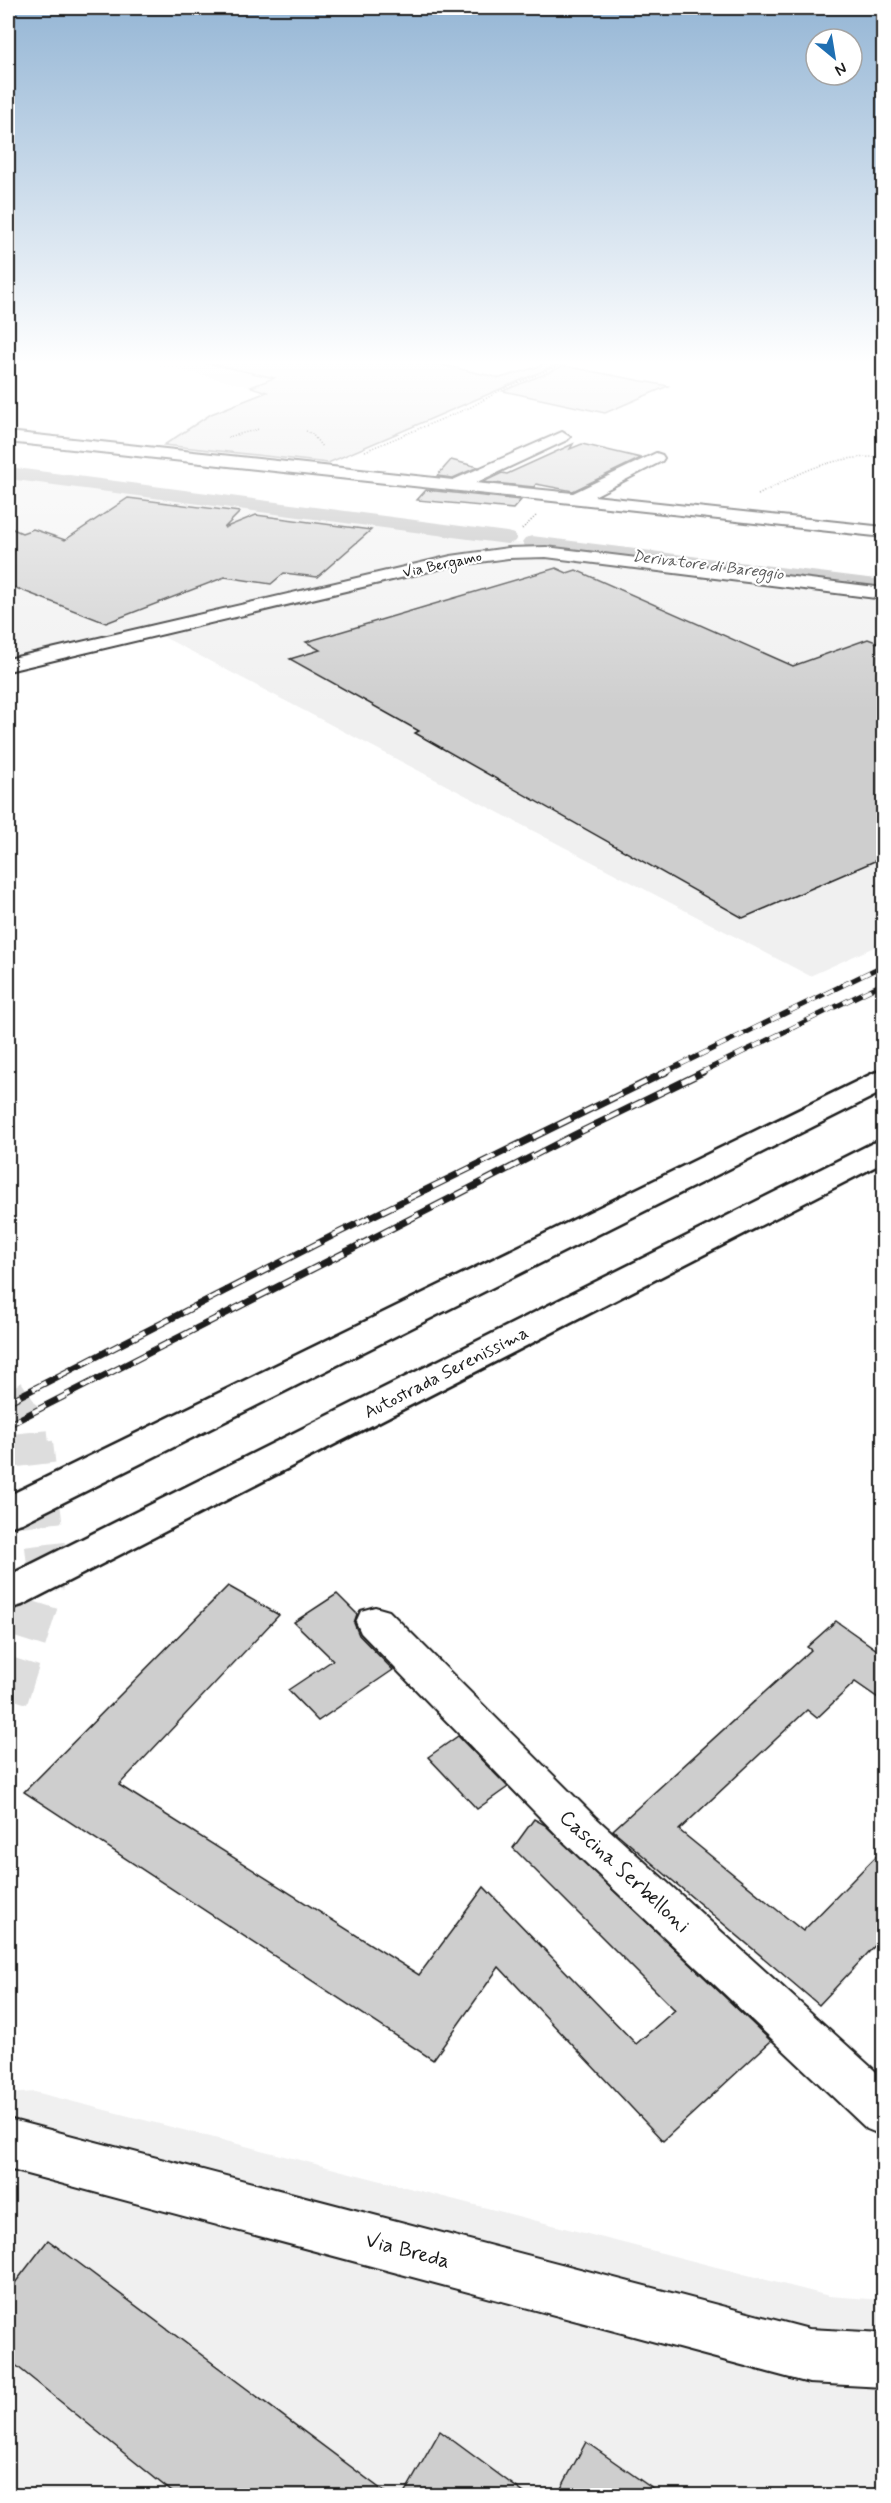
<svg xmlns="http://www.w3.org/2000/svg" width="891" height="2503" font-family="Mynerve,sans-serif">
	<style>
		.built { fill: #f0f0f0 }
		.green { fill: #e2e2e2; stroke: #7f7f7f; stroke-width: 1.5 }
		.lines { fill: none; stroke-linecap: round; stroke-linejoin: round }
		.canal { fill: #b8b8b8; fill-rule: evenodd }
		.building { fill: #cecece; stroke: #1c1c1c; stroke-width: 1.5 }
		.street-tunnel-far1 { stroke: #ddd; stroke-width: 32; stroke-dasharray: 32 16; stroke-linecap: butt }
		.street-tunnel { stroke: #ddd; stroke-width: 40; stroke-dasharray: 40 20; stroke-linecap: butt }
		.street-casing { stroke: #1c1c1c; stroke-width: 4 }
		.highway-casing { stroke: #1c1c1c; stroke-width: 5 }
		.path { stroke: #1c1c1c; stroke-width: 1.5; stroke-dasharray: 1 2; stroke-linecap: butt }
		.street { fill: #fff; fill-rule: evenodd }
		.highway { fill: #fff; fill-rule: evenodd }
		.rail-far1-casing { stroke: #1c1c1c; stroke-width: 5 }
		.rail-casing { stroke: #1c1c1c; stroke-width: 7 }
		.rail-far1 { stroke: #fff; stroke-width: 4; stroke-dasharray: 10; stroke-linecap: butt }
		.rail { stroke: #fff; stroke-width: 4.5; stroke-dasharray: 14; stroke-linecap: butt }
		.labels { text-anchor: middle; stroke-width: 4.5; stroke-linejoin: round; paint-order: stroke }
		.far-street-label { font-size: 15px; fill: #1c1c1c; stroke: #fff }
		.far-water-label { font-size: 16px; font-style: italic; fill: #5a5a5a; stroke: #fff }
		.street-label { font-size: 18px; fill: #1c1c1c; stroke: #fff }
		.near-street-label { font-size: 21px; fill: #1c1c1c; stroke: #fff }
	</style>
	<rect width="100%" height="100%" fill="#fff"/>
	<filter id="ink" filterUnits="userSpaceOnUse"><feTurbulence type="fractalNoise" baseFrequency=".0167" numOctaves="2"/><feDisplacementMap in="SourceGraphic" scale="12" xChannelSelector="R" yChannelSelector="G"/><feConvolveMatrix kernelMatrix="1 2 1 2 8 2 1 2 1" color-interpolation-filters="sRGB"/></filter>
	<g filter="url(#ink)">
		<path class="built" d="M138,360H195L275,378L251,387Z
			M8,478L883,590V943L810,976L156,633L8,668Z
			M35,2092L829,2296L883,2300V2495L8,2496V2094Z"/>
		<path class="green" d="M195,360H420L500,378L538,367L549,360H568L328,463L164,445L211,414L267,392L251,387L274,378Z
			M564,366L668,386L605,413L503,391Z"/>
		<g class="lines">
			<path class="canal" d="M8,467L507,532L514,534L517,538L514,542L507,544L8,479Z
				M532,536L884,580V592L525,546L522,542L525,538Z"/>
		</g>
		<path class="building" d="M573,444L570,449L582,444L641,458L573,491L536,484L534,487L483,482L502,473L507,474Z
			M451,460L478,467L453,478L437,476Z
			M426,490L521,500L513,509L417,500Z
			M128,498L240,512L224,528L256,515L371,530L317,577L284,573L271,584L225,577L106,623L8,585V527L22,533L33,529L65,540Z
			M556,568L567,573L576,570L793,666L868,639L884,645V857L743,918L415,733L419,731L290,659L320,650L306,642Z
			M228,1586L279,1615L119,1785L419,1975L484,1887L636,2044L675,2010L513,1848L534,1819L545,1825L771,2041L663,2141L499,1967L433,2060L24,1792Z
			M337,1594L357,1614L354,1623L359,1635L393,1670L318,1721L288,1690L333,1660L294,1622Z
			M836,1621L884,1655V1702L855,1682L817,1718L807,1710L679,1830L803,1931L884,1848V1936L819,2005L613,1830L811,1650L807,1647Z
			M458,1736L508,1787L477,1809L428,1757Z
			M48,2240L390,2496H177L8,2359V2292Z
			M440,2431L528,2496H403Z
			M586,2442L663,2496H557Z"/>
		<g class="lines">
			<path class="street-tunnel-far1" d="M8,1391L31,1425L33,1444"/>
			<path class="street-tunnel" d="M8,1698L48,1572L33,1443"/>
			<g class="street-casing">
				<path id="street" d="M8,432L453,480L562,432L570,437L567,440L475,483L573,493L656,453L662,455L664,458L662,461L594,496L884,527V537L8,442Z
					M546,547L884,588V599L546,557L508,558L451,566L8,671V659L451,556L508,548Z
					M375,1607L389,1611L595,1817L884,2079V2136L867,2129L565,1843L361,1633L356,1622L361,1611Z
					M8,2119L809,2329L884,2333V2387L809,2383L8,2169Z"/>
			</g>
			<g class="highway-casing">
				<path id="highway" d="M884,1070V1091L22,1523L8,1527V1496L874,1073Z
					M884,1141V1162L22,1605L8,1609V1576L873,1143Z"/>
			</g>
			<path class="path" d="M306,431L312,434L322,447
				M228,437L259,429
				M365,451L471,407L501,390L572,360
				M758,495C799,473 828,457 875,457
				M522,529L536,516"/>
			<use href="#street" class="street"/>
			<use href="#highway" class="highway"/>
			<g class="rail-far1-casing">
				<path id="rail-far1" d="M663,1073L884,965
					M700,1073L884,983"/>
			</g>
			<g class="rail-casing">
				<path id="rail" d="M8,1402L338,1233L666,1072
					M8,1425L576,1134L703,1072"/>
			</g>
			<use href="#rail-far1" class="rail-far1"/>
			<use href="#rail" class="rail"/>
		</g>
	</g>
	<linearGradient id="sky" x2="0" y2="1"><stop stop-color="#95b6d5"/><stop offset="0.51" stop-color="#fff"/><stop offset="1" stop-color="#fff" stop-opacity="0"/></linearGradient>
	<rect width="891" height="711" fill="url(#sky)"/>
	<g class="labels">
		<g class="far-street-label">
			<text transform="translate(442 564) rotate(-12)" y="5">Via Bergamo</text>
		</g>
		<g class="far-water-label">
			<text transform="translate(708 564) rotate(7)" y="6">Derivatore di Bareggio</text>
		</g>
		<g class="street-label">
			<text transform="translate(446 1372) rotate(-27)" y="6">Autostrada Serenissima</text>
		</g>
		<g class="near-street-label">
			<text transform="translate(625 1871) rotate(43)" y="7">Cascina Serbelloni</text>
			<text transform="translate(408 2250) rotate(15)" y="7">Via Breda</text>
		</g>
	</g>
	<rect width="891" height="2503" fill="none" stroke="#fff" stroke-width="30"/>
	<rect x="15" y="15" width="861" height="2473" fill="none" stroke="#1c1c1c" stroke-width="2" filter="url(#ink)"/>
	<g transform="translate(834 57) rotate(150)"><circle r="28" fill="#ffffff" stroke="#a4a4a4" stroke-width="1.5"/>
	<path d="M0-4.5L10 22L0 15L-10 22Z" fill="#1f6fb2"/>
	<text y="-9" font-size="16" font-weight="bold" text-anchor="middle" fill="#1c1c1c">N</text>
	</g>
</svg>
